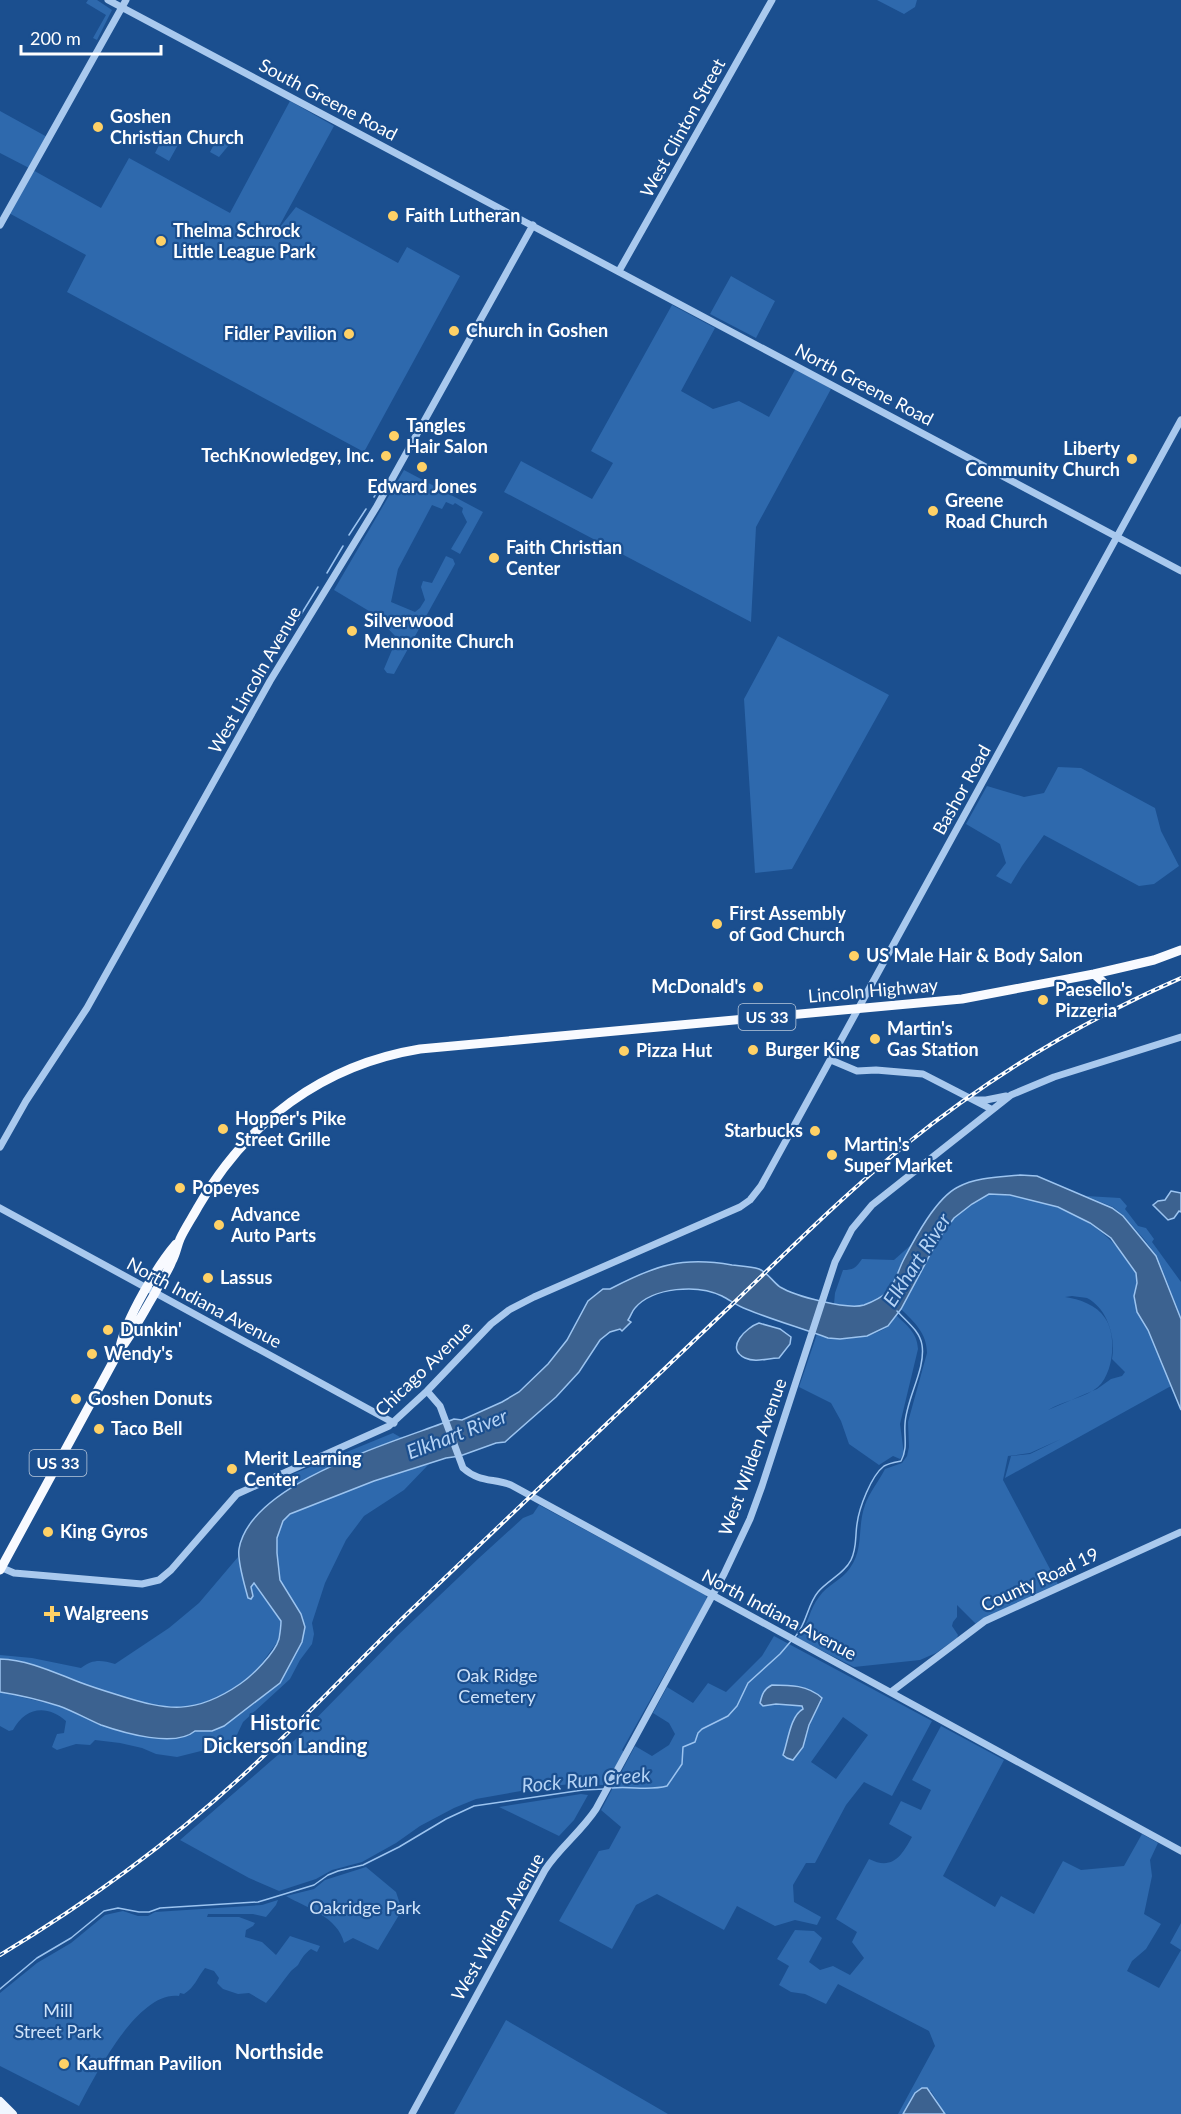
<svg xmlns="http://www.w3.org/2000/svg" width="1181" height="2114" font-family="Lato,sans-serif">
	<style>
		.green { fill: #2e69ad; fill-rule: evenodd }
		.water { fill: #3c6290; stroke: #9cc4f0; stroke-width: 1.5 }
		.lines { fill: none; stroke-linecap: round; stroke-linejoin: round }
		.stream { stroke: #9cc4f0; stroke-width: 1.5 }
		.tertiary { stroke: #a9c9ee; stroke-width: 7 }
		.primary { stroke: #f0f6ff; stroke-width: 8 }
		.trunk { stroke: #f8faff; stroke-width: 9 }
		.rail-casing { stroke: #fff; stroke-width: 4 }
		.rail { stroke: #1b4f8f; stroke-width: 1.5; stroke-dasharray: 4.5; stroke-linecap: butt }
		.poi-dot { fill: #ffd166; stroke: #1b4f8f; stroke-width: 2 }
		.labels { text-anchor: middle; stroke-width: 4.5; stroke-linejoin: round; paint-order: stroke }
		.shield { fill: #1b4f8f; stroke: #bbcadd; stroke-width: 1.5 }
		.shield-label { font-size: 16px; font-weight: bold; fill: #fff }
		.street-label { font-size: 18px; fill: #fff; stroke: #1b4f8f }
		.poi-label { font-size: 18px; font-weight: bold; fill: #fff; stroke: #1b4f8f; text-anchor: start }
		.park-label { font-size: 18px; fill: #cfe3fa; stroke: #1b4f8f }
		.water-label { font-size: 20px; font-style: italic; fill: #b5d3f5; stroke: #1b4f8f }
		.neighbourhood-label { font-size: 20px; font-weight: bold; fill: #fff; stroke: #1b4f8f }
	</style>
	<rect width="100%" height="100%" fill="#1b4f8f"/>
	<path class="green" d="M88,0H97L112,10L97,40L93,38L106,15L86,3Z
		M877,0H917L915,7L904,14Z
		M290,101L334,126L276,232L296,207L398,263L407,247L460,276L364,452L67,292L86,255L7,212L31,169L0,153V111L49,138L31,169L101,208L129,158L230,213Z
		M165,134L177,138L179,143L169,161L155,153Z
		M218,137L229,145L219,157L210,152Z
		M731,276L775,301L756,338L710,314Z
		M672,305L715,328L681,391L713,409L739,401L769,417L796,368L831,389L756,527L751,622L504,492L521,461L592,499L613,463L591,451Z
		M404,470L483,512L460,554L451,549L467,522L462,512L463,508L455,503L453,505L446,502L442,509L432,505L398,569L391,602L415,612L420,608L425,600L421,587L423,581L432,583L446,556L453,559L455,564L394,674L387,673L384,669L397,638L374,614L334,590Z
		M778,636L889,695L792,869L755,873L744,699Z
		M1058,767L1081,768L1155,808L1161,831L1179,866L1154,884L1139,886L1044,835L1022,866L1011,884L996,876L1006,863L1000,844L966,824L987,786L1024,797L1044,793Z
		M989,1194C1039,1196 1092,1214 1123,1254C1127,1260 1134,1267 1136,1273C1139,1282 1134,1288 1134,1296C1135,1307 1142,1321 1148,1330L1171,1386L1005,1478L1011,1456L1030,1454L1061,1439L1030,1453L1008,1456L1003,1480L1059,1586L978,1626L957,1605V1617L953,1622L952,1626L958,1635L957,1638L936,1653L920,1660L854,1667L797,1638C809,1625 809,1609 819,1597C827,1585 842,1580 850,1568C864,1549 857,1527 865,1505C869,1493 879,1481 885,1469L902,1463L907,1456L909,1447L908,1422L927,1353C927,1333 914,1322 901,1309L939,1238L954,1218L972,1204ZM1072,1296C1076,1297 1083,1297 1087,1298C1108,1309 1116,1338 1112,1359L1125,1372L1122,1376L1111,1379L1097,1389L1048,1410C1062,1401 1085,1398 1098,1387C1114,1372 1117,1335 1105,1318C1097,1305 1079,1299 1065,1297Z
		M1086,1196L1120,1198L1127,1206L1125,1209L1138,1226L1146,1228L1154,1239L1152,1242L1181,1282V1317L1157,1256L1144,1239L1123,1215L1113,1207Z
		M912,1244C891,1282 888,1315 834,1304L835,1293L843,1270C853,1270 856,1268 862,1259L894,1260Z
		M896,1315C907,1326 917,1332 918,1349L900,1424L904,1454L900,1459L893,1456L879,1465L849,1444L841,1421L831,1403L799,1387L817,1334C837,1341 869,1340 887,1327C891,1324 893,1318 896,1315Z
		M393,1433L400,1437L409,1436L345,1459L291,1489L276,1481Z
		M429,1464L404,1490L364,1516L346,1540L325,1583L312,1623L314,1634L312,1644L300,1660L290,1679L243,1722L235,1739L229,1744L177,1757L156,1754L142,1748L120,1743L95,1740L90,1745L76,1744L57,1750L52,1747L57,1734L64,1733L66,1721C47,1704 25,1707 13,1730L9,1731L0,1726V1692L59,1706L102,1725L132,1734L148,1737L189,1736L195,1731H212L224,1726L280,1683L305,1627C300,1612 282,1590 280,1578C277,1561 273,1535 284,1520C293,1507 408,1469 429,1464Z
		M539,1505L706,1595L707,1599L622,1750L624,1752L607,1781L605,1780L603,1785L571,1784L544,1787L476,1799L454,1808L420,1826L396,1843L362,1862L332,1870L316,1879L279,1891L249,1878L180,1840L295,1740L397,1636L479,1558L523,1518L533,1514Z
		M238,1557L245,1586L251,1587L254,1583L281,1621L278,1641L253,1675L222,1696L194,1706L168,1708L138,1702L12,1660L0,1659V1655L32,1658L81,1668C93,1659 101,1660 115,1664L169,1628L199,1603Z
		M774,1636L932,1721L892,1796L864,1782L846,1805L815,1863H806L793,1885L794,1902L821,1917L817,1925L795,1920L775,1926L737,1906L724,1930L657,1894L636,1905L612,1949L559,1921L599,1851L609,1849L621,1827L601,1810L635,1746L652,1756L669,1745L675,1734L669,1723L653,1713L667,1687L693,1703L708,1683L726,1692L762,1656ZM821,1703L814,1712L807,1735L783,1755C788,1742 790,1715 803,1710L802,1706L776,1704ZM843,1717L868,1735L836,1779L811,1762Z
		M941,1726L1004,1760L943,1876L995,1907L1001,1896L1034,1914L1063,1861L1081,1870L1124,1866L1142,1834L1158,1843L1150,1860L1152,1876L1144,1914L1161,1924L1146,1949L1132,1961L1127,1971L1159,1988L1181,1950L1170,1943L1181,1923V2114H945L931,2091L915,2093L903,2114H898L935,2046L929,2031L838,1984L826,2004L805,1994L791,1992L779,1985L789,1966L777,1959L795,1930L814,1931L822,1938L809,1962L820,1970L833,1966L850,1975L864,1958L852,1942L857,1932L836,1919L869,1859C893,1871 902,1855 912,1837L889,1824L901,1801L921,1810L931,1790L912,1780Z
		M581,1794L588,1795L574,1820L559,1836L499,1807Z
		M366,1867L396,1892L402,1910L378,1950L353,1938L344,1943C338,1917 307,1908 286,1896L314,1889L325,1880Z
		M278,1900L276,1905L266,1917L253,1914H208L207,1917H239L255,1923L253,1926L246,1930L245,1937L262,1942L276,1955L290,1936L320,1946L317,1952L311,1949C304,1954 302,1958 298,1965C296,1967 293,1969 291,1971C282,1982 275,1993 266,2003L249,1993L238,1994L223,1989L217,1983L219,1978L214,1971L205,1968C197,1978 195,1987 184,1994L180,1993L179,1996C138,1990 95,2076 79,2106L0,2066V1993L37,1963L71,1943L105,1915L123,1911L138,1916H148L155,1912L262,1905Z
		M506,2020L668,2114H454Z"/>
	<path class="water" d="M1020,1175L1037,1176L1112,1208L1123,1216L1156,1256L1181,1319V1410L1148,1330L1137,1312L1134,1296L1137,1283L1136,1273L1111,1238L1090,1223L1058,1207L1010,1195L989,1194L972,1204L954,1218L939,1238L901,1309L888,1326L867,1336L840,1339L828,1338C801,1328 773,1320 746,1309C737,1306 730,1300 722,1296C698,1284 653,1287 635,1308C632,1311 631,1316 628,1320L631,1322L622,1331L620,1329L610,1332L600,1340L579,1372L556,1397L505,1442L496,1443L460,1456L446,1458L374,1481L290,1514L283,1521L277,1538V1553L280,1580L301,1614L305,1627L302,1642L280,1683L224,1726L212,1731H195C175,1748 124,1733 101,1725C87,1719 73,1711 59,1706C40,1700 19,1695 0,1692V1659C29,1660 53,1672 79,1682C92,1687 105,1691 118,1695C168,1711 195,1715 240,1684C252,1676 275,1653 279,1639C280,1633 281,1627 281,1621L254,1583L251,1587L253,1596L251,1599L248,1598C245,1586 237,1561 239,1549C250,1482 398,1441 454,1419L462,1420L502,1402L519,1392L548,1364L567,1340L588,1301L603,1289H610C654,1266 681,1256 732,1265C741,1266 751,1266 759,1269C767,1272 773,1282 780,1287C795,1296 847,1310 864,1305C872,1302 881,1298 887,1292C896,1283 898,1270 904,1259C915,1238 936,1198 958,1187C976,1177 1000,1177 1020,1175Z
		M1171,1191L1181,1193V1212L1179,1211L1174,1218L1168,1220L1153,1205L1158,1201L1165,1200Z
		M759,1323L780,1329L791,1337L790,1344L779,1358C767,1358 756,1363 745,1358C724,1348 747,1327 759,1323Z
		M772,1685C790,1685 808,1685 822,1698L809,1725L803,1747L793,1760L787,1758L783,1755C788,1742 790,1716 803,1709L802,1706L776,1704L763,1706L760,1703C762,1694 764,1689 772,1685Z
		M922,2088H927L945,2114H903L915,2093Z"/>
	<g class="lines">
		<path class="stream" d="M374,497L385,478
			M349,535L366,509
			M327,573L343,546
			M297,621L318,587
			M795,1637C807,1624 807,1605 818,1592C828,1580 844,1574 851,1560C857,1548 855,1537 857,1524C859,1508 871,1476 884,1466C889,1463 896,1462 901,1461C908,1448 904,1437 905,1424C906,1399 926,1369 922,1345C920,1331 906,1321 897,1311
			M612,1788C631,1786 649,1791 667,1786L682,1764L683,1747L695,1742L698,1733L702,1729L728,1716L737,1706L748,1683L780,1654L792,1640
			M0,1989L37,1958L71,1938L104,1911L118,1908L139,1912H149L160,1908L258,1902L268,1899L314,1885L328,1875L338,1871L363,1865L399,1847L446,1819L474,1806L583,1790L604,1789"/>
		<path class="tertiary" d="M108,0L1181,571
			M0,225L126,0
			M619,271L772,0
			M831,1060L857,1071L876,1070L923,1074L991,1109
			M975,1100H986L1006,1096
			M0,1147L26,1101L87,1008L270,681L377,506L533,225
			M0,1208L394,1423
			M427,1391L440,1406L463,1468C480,1483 493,1478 511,1485L1181,1851
			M0,1567L14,1573L142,1584L159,1580L171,1570L237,1494L389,1426L427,1391L491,1324L509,1310L534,1297L740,1207L750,1200L761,1186L1181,420
			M891,1692L985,1621L1181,1532
			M412,2114L545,1870C559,1848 581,1832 596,1809L724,1574L750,1519L762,1486L835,1262L852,1229L872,1205L1011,1095L1054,1077L1181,1037"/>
		<path class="primary" d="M0,2101L13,2114
			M0,2110L4,2114"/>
		<path class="trunk" d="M1094,974L1103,982V986L1100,991
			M120,1347C126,1319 157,1266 176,1244
			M0,1570L119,1351C133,1333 143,1313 155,1293C160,1282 168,1272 172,1261C176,1254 177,1246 180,1239C185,1228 192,1218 198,1207C247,1122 322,1065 420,1049L962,999L1094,974L1154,960L1181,950"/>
		<g class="rail-casing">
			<path id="rail" d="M0,1955C90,1901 177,1837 254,1765C307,1716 356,1663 408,1613C512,1513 618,1414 722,1314C782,1257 840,1198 904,1146C988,1078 1082,1021 1181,978"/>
		</g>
		<use href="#rail" class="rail"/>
	</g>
	<g class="poi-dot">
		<circle cx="98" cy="127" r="6"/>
		<circle cx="393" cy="216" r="6"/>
		<circle cx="161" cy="241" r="6"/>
		<circle cx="454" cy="331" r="6"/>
		<circle cx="349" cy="334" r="6"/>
		<circle cx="394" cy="436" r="6"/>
		<circle cx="386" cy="456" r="6"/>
		<circle cx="1132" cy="459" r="6"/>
		<circle cx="422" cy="467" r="6"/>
		<circle cx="933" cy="511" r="6"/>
		<circle cx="494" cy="558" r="6"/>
		<circle cx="352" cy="631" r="6"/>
		<circle cx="717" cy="924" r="6"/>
		<circle cx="854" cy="956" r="6"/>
		<circle cx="758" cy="987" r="6"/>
		<circle cx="1043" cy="1000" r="6"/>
		<circle cx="875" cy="1039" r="6"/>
		<circle cx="753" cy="1050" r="6"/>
		<circle cx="624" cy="1051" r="6"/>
		<circle cx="223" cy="1129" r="6"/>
		<circle cx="815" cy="1131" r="6"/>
		<circle cx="832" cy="1155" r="6"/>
		<circle cx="180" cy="1188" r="6"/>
		<circle cx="219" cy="1225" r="6"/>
		<circle cx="208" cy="1278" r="6"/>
		<circle cx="108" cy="1330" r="6"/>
		<circle cx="92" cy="1354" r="6"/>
		<circle cx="76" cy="1399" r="6"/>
		<circle cx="99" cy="1429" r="6"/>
		<circle cx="232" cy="1469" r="6"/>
		<circle cx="48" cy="1532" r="6"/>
		<path d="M49 1605h6v6h6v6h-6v6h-6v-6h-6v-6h6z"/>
		<circle cx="64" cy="2064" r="6"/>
	</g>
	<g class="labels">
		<g class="shield">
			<rect x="738.5" y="1004" width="57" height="26" rx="4.5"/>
			<rect x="29.5" y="1450" width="57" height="26" rx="4.5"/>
		</g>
		<g class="shield-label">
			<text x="767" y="1023">US 33</text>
			<text x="58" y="1469">US 33</text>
		</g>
		<g class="street-label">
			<text transform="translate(328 100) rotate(28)" y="6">South Greene Road</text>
			<text transform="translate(683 128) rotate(-61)" y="6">West Clinton Street</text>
			<text transform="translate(864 385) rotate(28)" y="6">North Greene Road</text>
			<text transform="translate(255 680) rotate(-60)" y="6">West Lincoln Avenue</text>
			<text transform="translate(962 790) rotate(-61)" y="6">Bashor Road</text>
			<text transform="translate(873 991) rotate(-5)" y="6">Lincoln Highway</text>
			<text transform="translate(204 1303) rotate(28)" y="6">North Indiana Avenue</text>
			<text transform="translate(424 1369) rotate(-44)" y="6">Chicago Avenue</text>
			<text transform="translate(753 1457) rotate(-70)" y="6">West Wilden Avenue</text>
			<text transform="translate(1040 1580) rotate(-25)" y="6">County Road 19</text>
			<text transform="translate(779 1615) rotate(28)" y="6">North Indiana Avenue</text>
			<text transform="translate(498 1927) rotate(-60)" y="6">West Wilden Avenue</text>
		</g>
		<g class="poi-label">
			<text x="110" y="123">Goshen<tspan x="110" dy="21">Christian Church</tspan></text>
			<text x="405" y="222">Faith Lutheran</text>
			<text x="173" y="237">Thelma Schrock<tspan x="173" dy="21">Little League Park</tspan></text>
			<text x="466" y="337">Church in Goshen</text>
			<text x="337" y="340" text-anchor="end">Fidler Pavilion</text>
			<text x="406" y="432">Tangles<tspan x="406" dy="21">Hair Salon</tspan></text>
			<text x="1120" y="455" text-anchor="end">Liberty<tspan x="1120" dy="21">Community Church</tspan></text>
			<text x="374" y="462" text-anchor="end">TechKnowledgey, Inc.</text>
			<text x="422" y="493" text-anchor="middle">Edward Jones</text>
			<text x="945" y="507">Greene<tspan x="945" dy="21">Road Church</tspan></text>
			<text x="506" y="554">Faith Christian<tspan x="506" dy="21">Center</tspan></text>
			<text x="364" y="627">Silverwood<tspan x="364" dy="21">Mennonite Church</tspan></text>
			<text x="729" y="920">First Assembly<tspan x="729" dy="21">of God Church</tspan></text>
			<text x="866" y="962">US Male Hair &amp; Body Salon</text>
			<text x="746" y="993" text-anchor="end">McDonald's</text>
			<text x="1055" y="996">Paesello's<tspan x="1055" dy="21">Pizzeria</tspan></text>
			<text x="887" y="1035">Martin's<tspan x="887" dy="21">Gas Station</tspan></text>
			<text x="765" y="1056">Burger King</text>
			<text x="636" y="1057">Pizza Hut</text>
			<text x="235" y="1125">Hopper's Pike<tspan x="235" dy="21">Street Grille</tspan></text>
			<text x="803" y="1137" text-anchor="end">Starbucks</text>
			<text x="844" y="1151">Martin's<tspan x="844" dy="21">Super Market</tspan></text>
			<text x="192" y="1194">Popeyes</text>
			<text x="231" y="1221">Advance<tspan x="231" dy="21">Auto Parts</tspan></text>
			<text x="220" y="1284">Lassus</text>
			<text x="120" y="1336">Dunkin'</text>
			<text x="104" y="1360">Wendy's</text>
			<text x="88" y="1405">Goshen Donuts</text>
			<text x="111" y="1435">Taco Bell</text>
			<text x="244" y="1465">Merit Learning<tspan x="244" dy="21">Center</tspan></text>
			<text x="60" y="1538">King Gyros</text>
			<text x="64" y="1620">Walgreens</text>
			<text x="76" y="2070">Kauffman Pavilion</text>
		</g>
		<g class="park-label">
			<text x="497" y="1682">Oak Ridge<tspan x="497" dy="21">Cemetery</tspan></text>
			<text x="365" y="1914">Oakridge Park</text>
			<text x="58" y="2017">Mill<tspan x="58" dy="21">Street Park</tspan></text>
		</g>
		<g class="water-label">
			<text transform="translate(917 1260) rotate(-57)" y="7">Elkhart River</text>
			<text transform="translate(457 1434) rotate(-21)" y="7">Elkhart River</text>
			<text transform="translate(586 1780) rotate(-5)" y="7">Rock Run Creek</text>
		</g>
		<g class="neighbourhood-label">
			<text x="285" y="1730">Historic<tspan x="285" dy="23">Dickerson Landing</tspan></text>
			<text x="279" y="2059">Northside</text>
		</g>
	</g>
	<path d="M21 45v9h140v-9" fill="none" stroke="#ffffff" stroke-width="3"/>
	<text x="30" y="45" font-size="18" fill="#ffffff" stroke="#1b4f8f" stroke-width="4.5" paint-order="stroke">200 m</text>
</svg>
